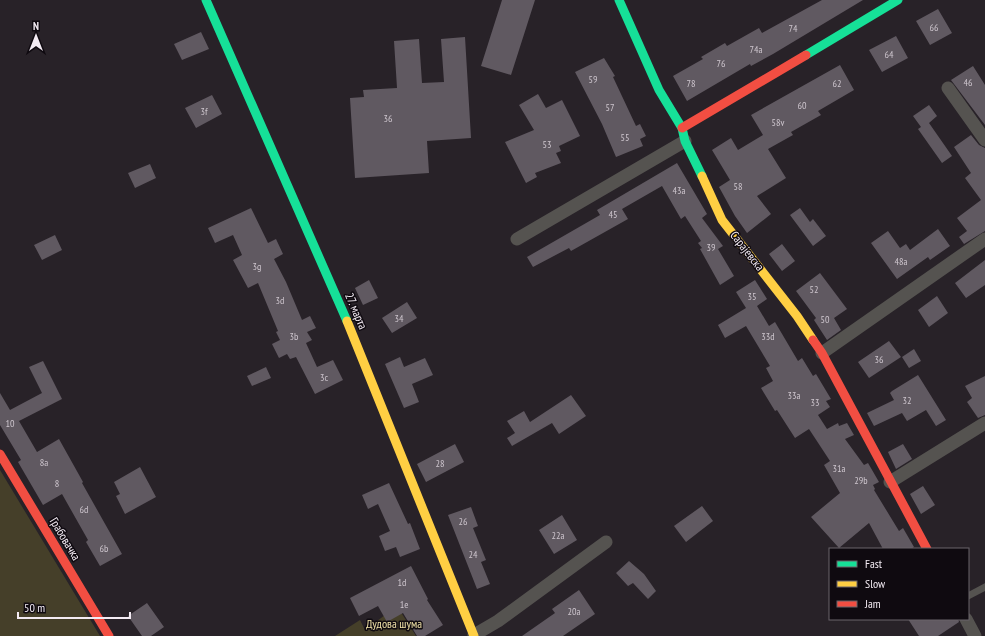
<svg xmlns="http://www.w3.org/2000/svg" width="985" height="636" font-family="'PT Sans Narrow',sans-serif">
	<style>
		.green { fill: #453f29 }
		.building { fill: #605961 }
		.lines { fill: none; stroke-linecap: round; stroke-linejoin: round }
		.lane { stroke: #555350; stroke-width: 7 }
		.street { stroke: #555350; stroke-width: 13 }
		.fast { stroke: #16e098; stroke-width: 9 }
		.slow { stroke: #ffcf43; stroke-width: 9 }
		.jam { stroke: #f24e42; stroke-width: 9 }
		.labels { text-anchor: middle; stroke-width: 3; stroke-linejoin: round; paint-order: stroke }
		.number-label { font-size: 10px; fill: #cec6ce }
		.street-label { font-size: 12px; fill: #f3ebf3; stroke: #0f0a10 }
		.park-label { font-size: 12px; fill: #f0e1a7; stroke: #0f0a10 }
	</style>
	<rect width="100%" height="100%" fill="#282228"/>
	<path class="green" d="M0,470L100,636H0Z
		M397,606L416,636H335L360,620L365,630Z"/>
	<path class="building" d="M502,0H535L511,75L481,66Z
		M822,0H863L773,54L751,66L750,64L687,101L673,76L703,59L701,57L725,43L727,46L759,28L762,33Z
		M938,9L952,33L930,45L916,21Z
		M201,32L209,49L182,60L174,44Z
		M896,36L908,58L882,72L869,50Z
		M465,37L471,138L427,141L429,173L355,178L350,98L364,97L363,90L397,88L394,41L419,39L422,83L444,82L441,39Z
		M604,58L615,76L613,77L636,126L640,124L646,136L640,139L643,146L616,157L602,124L575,72Z
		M840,65L854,90L818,111L821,115L791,132L793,135L768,149L786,178L757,196L771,214L747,233L735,216L719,187L730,180L712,150L731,138L738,150L763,135L751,115Z
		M973,66L985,85V125L951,80Z
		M538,94L546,108L562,100L580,136L559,146L561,151L556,153L561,163L535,173L537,177L526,183L505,142L534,130L519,105Z
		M212,95L222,114L196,128L185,108Z
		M929,105L937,116L929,123L952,156L942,163L918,129L921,127L913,116Z
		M971,135L979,145L985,148V231L964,244L959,237L967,231L957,218L981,200L965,178L971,173L954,147Z
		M677,163L707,214L702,218L723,246L718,249L734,276L720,285L700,249L702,248L698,243L701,241L685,216L681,219L662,186L622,209L628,219L571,251L569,248L533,267L527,257L600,215L597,210Z
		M150,164L156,178L135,188L128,173Z
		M251,208L268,243L276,239L283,254L274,259L286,282L302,320L310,316L316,328L307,332L312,340L306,343L317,367L333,360L343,380L315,394L296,357L290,359L287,354L279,358L272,344L280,340L276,332L278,331L258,283L248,288L233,260L242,255L233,235L215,243L208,228Z
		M800,208L810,222L813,219L826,236L813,246L790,215Z
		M938,229L950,246L930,260L928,257L897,279L871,243L888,231L900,248L906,244L910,250Z
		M55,235L62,250L42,260L34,245Z
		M782,244L795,261L782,271L769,254Z
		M985,260V285L966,298L955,283Z
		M820,273L847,309L834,318L841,330L827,340L814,320L816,318L796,291Z
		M369,280L378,298L363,305L355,288Z
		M755,280L767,299L757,306L769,326L775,322L798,361L802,358L813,376L816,374L831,399L826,401L830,407L818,415L827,429L838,423L839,426L847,423L854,435L845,439L864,465L868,463L879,482L873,485L875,489L874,490L899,531L903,528L914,547L911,549H883L869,523L839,548L811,517L840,493L824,465L830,461L809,429L795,438L777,410L775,411L761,388L773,381L766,368L770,366L746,326L725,338L718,325L746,308L736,292Z
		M937,296L948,313L929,327L918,310Z
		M407,302L417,318L392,333L382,318Z
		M889,341L901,357L869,378L858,362Z
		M914,349L921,361L909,368L902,357Z
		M400,357L404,367L425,358L433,375L412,384L419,402L404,408L385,364Z
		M43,361L62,399L19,421L37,452L59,439L83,482L82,483L122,554L100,566L86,542L88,540L62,494L43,505L18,462L21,460L0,425V393L10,410L42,393L29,367Z
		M266,367L271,378L252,386L247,376Z
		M918,375L946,420L936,426L926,410L907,421L902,413L874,426L867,413L894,400L890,393L892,391Z
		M985,376V415L978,418L967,402L972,398L965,386Z
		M571,395L586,416L559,434L552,423L512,446L507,438L515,433L507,421L524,411L530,422Z
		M455,444L464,462L426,482L417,464Z
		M903,444L912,459L896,469L888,452Z
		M140,467L156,497L125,514L116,496L120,494L114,482Z
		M389,483L408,524L410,523L420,549L400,557L396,547L385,551L379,536L390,531L378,504L368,509L362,495Z
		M923,486L935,505L921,514L910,494Z
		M702,506L713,521L686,542L674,526Z
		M471,507L478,526L473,528L486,560L481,562L490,584L477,589L448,515Z
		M562,515L577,540L554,554L539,530Z
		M629,561L644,574L656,591L648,599L633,583L628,586L616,573Z
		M411,566L428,599L427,600L443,625L425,636H417L403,613L387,622L378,606L359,616L350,598Z
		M579,590L595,614L563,636H522L555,613L552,609Z
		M147,603L164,627L151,636H142L128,616Z
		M908,619H958L959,622L938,636H919Z"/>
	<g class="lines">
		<path class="lane" d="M968,596L985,587"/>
		<path class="street" d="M948,88L985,140
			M517,239L685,141
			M822,353L985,239
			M890,482L985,423
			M966,619L975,636
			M474,635L498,621L606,542"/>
		<path class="fast" d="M206,0L347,321
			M619,0L659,90L682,128L685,141L702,176
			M806,55L898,0"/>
		<path class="slow" d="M702,176L722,220L797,316L813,340
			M347,321L474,636"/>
		<path class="jam" d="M682,128L806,55
			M813,340L822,353L927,549
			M0,454L109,636"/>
	</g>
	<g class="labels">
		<g class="number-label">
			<text x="934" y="31">66</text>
			<text x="793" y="32">74</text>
			<text x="756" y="53">74a</text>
			<text x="889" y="58">64</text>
			<text x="721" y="67">76</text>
			<text x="593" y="83">59</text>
			<text x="968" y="86">46</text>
			<text x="691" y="87">78</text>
			<text x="837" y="87">62</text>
			<text x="802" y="109">60</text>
			<text x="610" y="111">57</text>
			<text x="204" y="115">3f</text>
			<text x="388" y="122">36</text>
			<text x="778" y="126">58v</text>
			<text x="625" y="141">55</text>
			<text x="547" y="148">53</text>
			<text x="738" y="190">58</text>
			<text x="679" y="194">43a</text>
			<text x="613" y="218">45</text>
			<text x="711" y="251">39</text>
			<text x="901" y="265">48a</text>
			<text x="257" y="270">3g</text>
			<text x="814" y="293">52</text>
			<text x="752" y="300">35</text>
			<text x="280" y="304">3d</text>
			<text x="399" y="322">34</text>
			<text x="825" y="323">50</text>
			<text x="294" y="340">3b</text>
			<text x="768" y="340">33d</text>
			<text x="879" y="363">36</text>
			<text x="324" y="381">3c</text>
			<text x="794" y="399">33a</text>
			<text x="907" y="404">32</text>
			<text x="815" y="406">33</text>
			<text x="10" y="427">10</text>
			<text x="44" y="466">8a</text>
			<text x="440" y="467">28</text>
			<text x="839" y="472">31a</text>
			<text x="861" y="484">29b</text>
			<text x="57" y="487">8</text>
			<text x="84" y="513">6d</text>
			<text x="463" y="525">26</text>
			<text x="558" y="539">22a</text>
			<text x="104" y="552">6b</text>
			<text x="473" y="558">24</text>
			<text x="402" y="586">1d</text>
			<text x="404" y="608">1e</text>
			<text x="574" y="615">20a</text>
		</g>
		<g class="street-label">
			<text transform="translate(747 251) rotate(52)" y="4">Сарајевска</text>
			<text transform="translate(356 311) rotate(67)" y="4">27. марта</text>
			<text transform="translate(65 539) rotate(59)" y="4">Грабовачка</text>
		</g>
		<g class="park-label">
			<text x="394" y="628">Дудова шума</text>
		</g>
	</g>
	<rect x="829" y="548" width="140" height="72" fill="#0f0a10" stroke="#6a646b"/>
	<rect x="837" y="561" width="20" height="6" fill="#16e098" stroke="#6a646b"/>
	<text x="865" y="568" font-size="12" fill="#f3ebf3">Fast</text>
	<rect x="837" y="581" width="20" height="6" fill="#ffcf43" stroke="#6a646b"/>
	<text x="865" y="588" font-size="12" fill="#f3ebf3">Slow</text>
	<rect x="837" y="601" width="20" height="6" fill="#f24e42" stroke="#6a646b"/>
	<text x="865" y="608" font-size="12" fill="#f3ebf3">Jam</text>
	<g transform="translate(36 36)" stroke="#0f0a10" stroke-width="3" paint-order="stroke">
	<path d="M0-3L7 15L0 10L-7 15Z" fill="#f3ebf3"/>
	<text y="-6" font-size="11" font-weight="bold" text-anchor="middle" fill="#f3ebf3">N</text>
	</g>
	<path d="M18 612v6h112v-6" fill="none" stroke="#f3ebf3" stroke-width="2"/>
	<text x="24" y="612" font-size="12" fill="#f3ebf3" stroke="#0f0a10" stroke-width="3" paint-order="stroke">50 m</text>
</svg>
